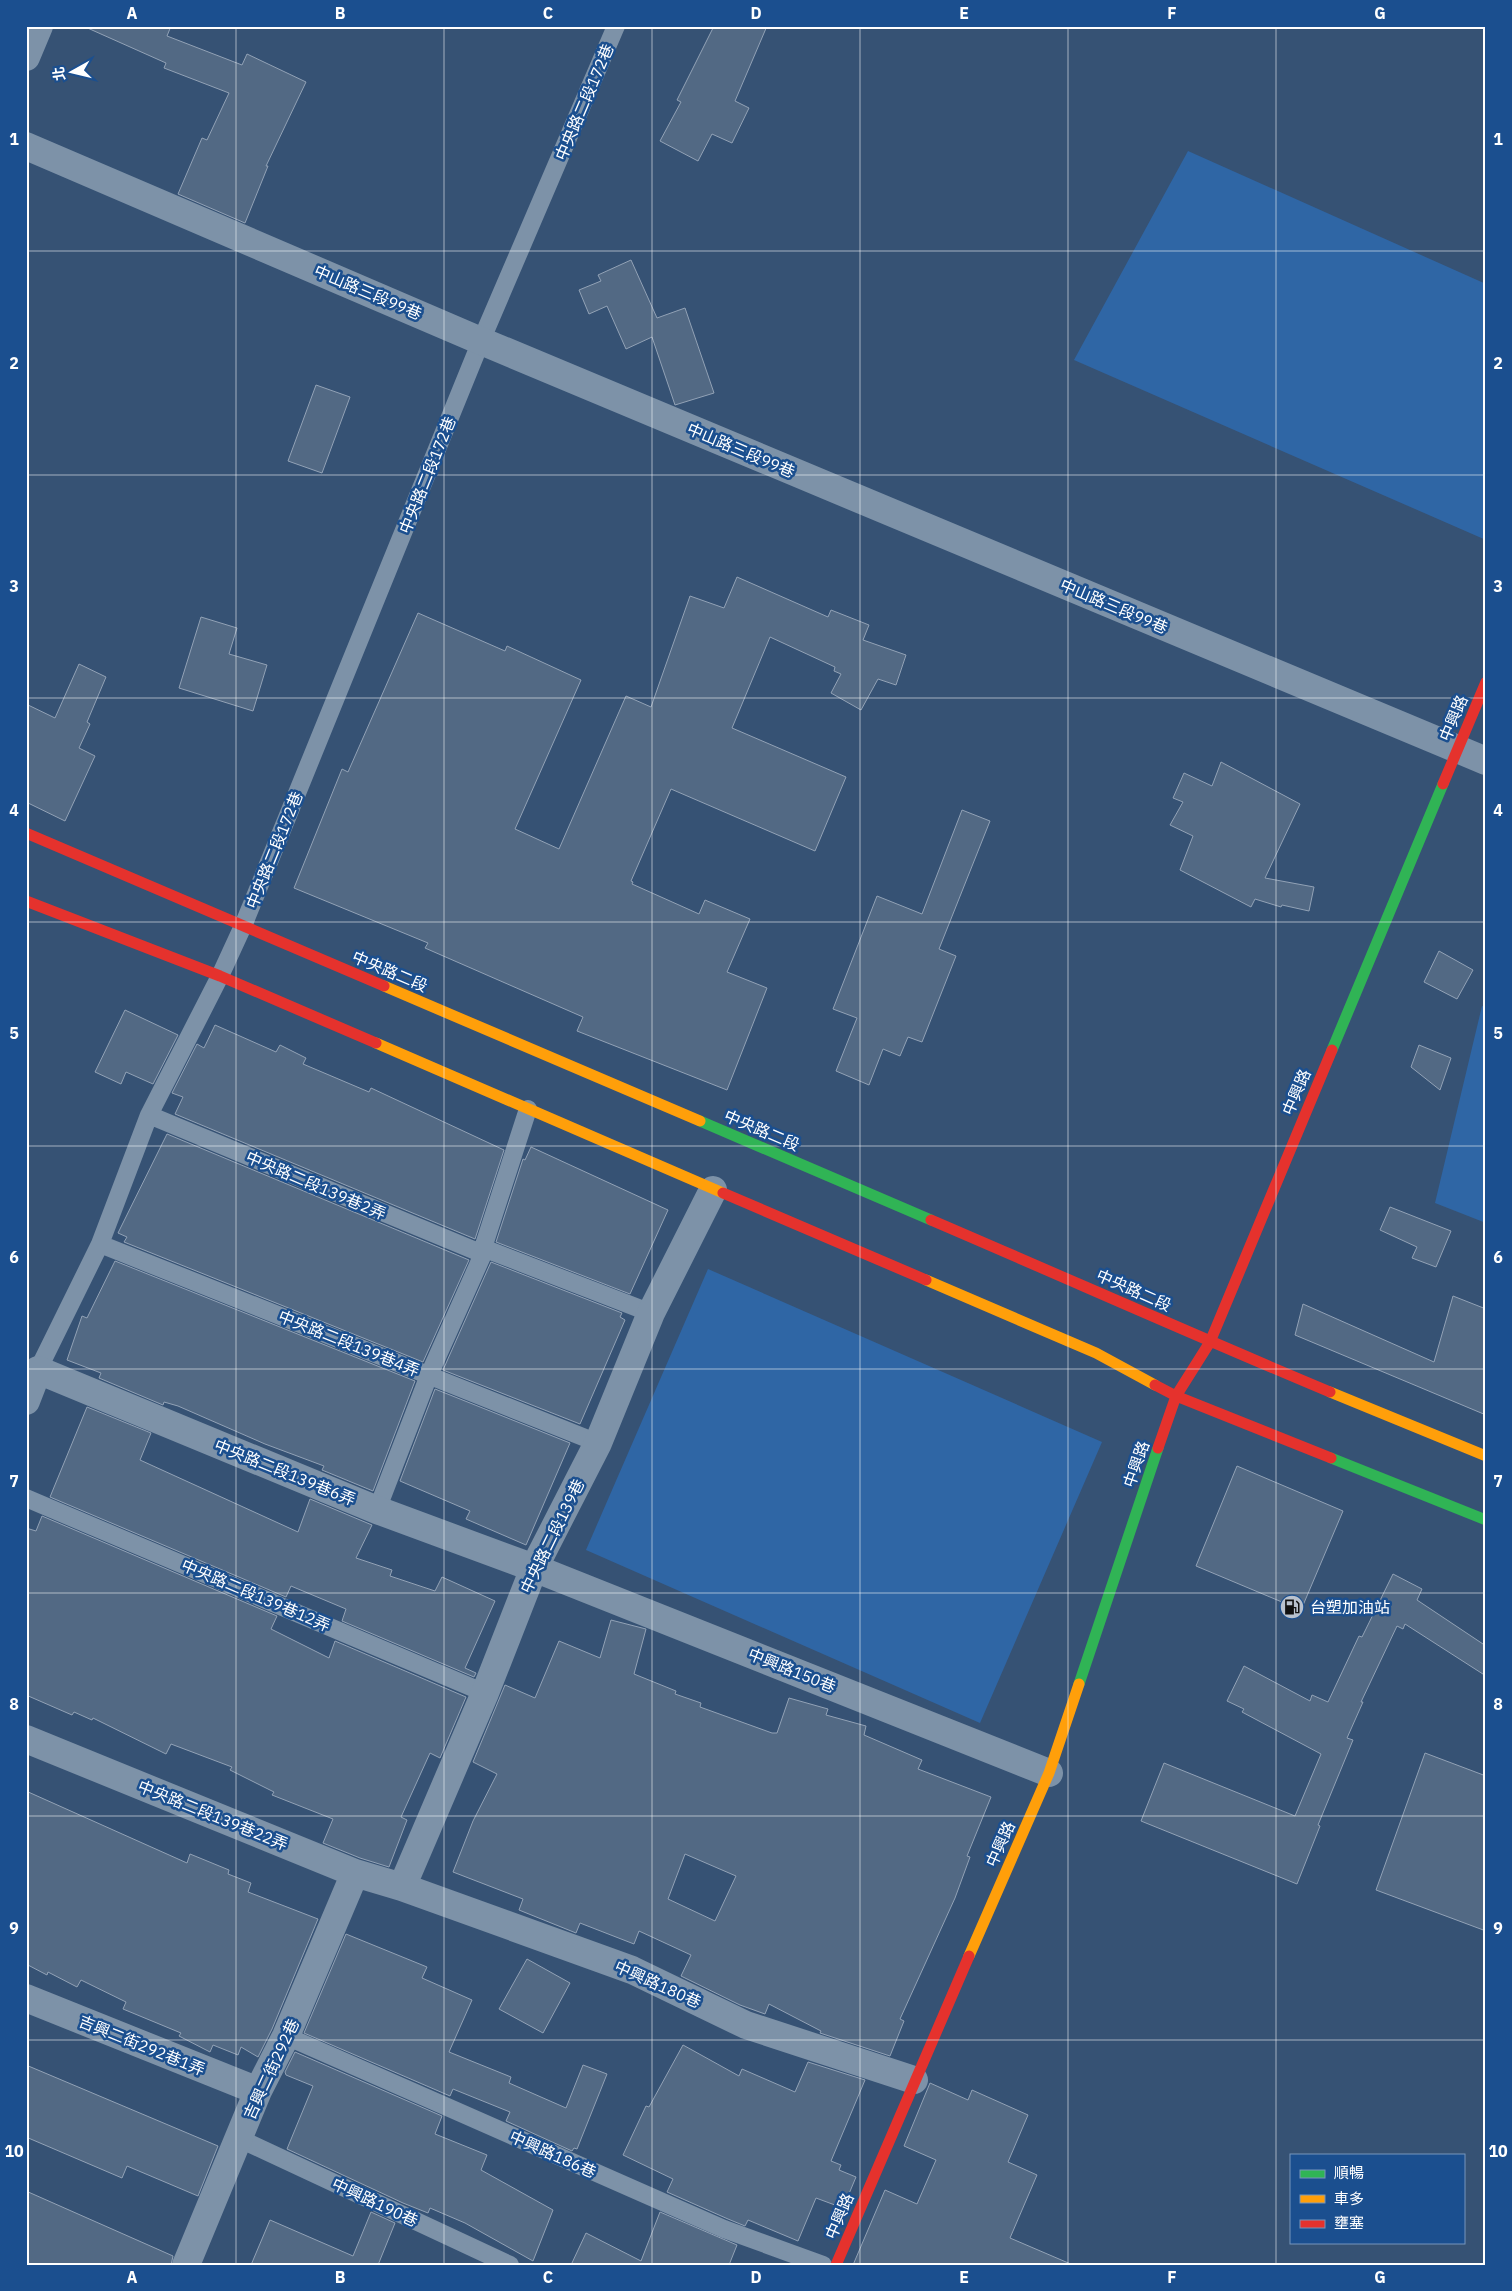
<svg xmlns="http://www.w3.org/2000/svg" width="1512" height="2291" font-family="'IBM Plex Sans','Noto Sans TC',sans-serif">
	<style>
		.green { fill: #2f66a5 }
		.building { fill: #526984; stroke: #92a2b6; fill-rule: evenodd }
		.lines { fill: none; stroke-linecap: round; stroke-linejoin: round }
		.lane { stroke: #7d92a8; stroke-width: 18 }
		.street { stroke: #7d92a8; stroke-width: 28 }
		.fast { stroke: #30b455; stroke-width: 11 }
		.slow { stroke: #ff9f0a; stroke-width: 11 }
		.jam { stroke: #e5322d; stroke-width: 11 }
		.grid { fill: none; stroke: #fff; stroke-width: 1; stroke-opacity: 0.55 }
		.labels { text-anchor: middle; stroke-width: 5; stroke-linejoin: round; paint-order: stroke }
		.street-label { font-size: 16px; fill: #fff; stroke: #1b4f8f }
		.poi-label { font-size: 16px; fill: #fff; stroke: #1b4f8f; text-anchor: start }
		.neatline { fill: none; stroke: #fff; stroke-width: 2 }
		.grid-label { font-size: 16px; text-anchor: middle; font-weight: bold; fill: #fff }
	</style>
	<rect width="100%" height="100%" fill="#365274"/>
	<path class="green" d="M1188,151L1486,284V540L1074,360Z
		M1482,1006L1486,1007V1223L1435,1203Z
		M708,1269L1102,1442L980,1723L586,1550Z"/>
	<path class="building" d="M83,26H171L167,36L242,65L247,54L306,82L266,166H268L245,223L178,194L202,138L207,140L229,93L164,68L166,63Z
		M714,26H767L735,101L749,108L732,143L712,134L698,161L660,141L681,102L677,100Z
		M631,260L657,318L685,308L714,393L675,405L652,337L626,349L607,306L589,314L579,290L601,281L598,275Z
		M316,385L350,397L322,473L288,461Z
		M737,577L828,617L831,610L869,625L863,640L906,655L896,685L878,679L861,710L831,693L841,674L834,671L835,667L770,637L732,728L846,777L815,851L671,789L631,881L633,882L632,884L699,914L705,900L750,919L727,972L767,988L727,1090L577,1031L583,1017L425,948L428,943L294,888L342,769L348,772L418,613L505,651L507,646L581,680L515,829L559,849L626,696L651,707L690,596L724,608Z
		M201,617L237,628L229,654L267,665L253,711L179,688Z
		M79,664L106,677L87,722L90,724L79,748L95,756L65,821L26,802V704L55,718Z
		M1221,762L1300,804L1265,878L1314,887L1309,911L1282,905L1281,907L1255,899L1251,907L1180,870L1193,836L1170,825L1183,802L1173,798L1184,773L1212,786Z
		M962,810L990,821L939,949L956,956L922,1042L908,1037L900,1056L883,1049L869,1085L836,1071L857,1018L833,1009L877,896L922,914Z
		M1439,951L1473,970L1457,999L1424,982Z
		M125,1010L178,1035L153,1084L126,1072L121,1084L95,1072Z
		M215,1025L276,1052L280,1045L306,1058L303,1064L369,1092L371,1088L504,1150L475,1239L175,1114L183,1097L172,1093L197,1044L204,1048Z
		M1419,1045L1451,1058L1440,1090L1411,1067Z
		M167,1134L469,1260L423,1362L124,1242L127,1237L118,1233Z
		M531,1147L668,1210L630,1294L496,1242L523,1159L525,1160Z
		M1390,1207L1451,1231L1436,1267L1412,1258L1417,1247L1380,1230Z
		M115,1261L415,1381L373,1491L322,1470L324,1466L265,1444L178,1406L164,1402L163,1405L99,1378L101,1373L67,1360L82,1316L87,1318Z
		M491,1262L622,1313L620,1317L625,1320L580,1424L443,1370Z
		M1453,1296L1486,1309V1415L1295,1335L1303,1304L1434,1362Z
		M435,1389L570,1443L526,1545L466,1519L470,1511L400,1481Z
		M87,1407L151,1433L140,1460L298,1532L310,1499L372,1525L356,1558L392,1570L390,1576L435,1591L442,1577L495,1601L465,1668L476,1673L474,1677L342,1621L346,1609L291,1586L286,1597L50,1497Z
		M1237,1466L1343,1511L1301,1610L1196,1566Z
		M42,1516L277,1616L271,1629L329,1658L335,1641L466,1697L440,1758L430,1753L401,1817L407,1820L389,1867L360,1858L323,1843L333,1819L272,1795L274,1792L230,1770L232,1767L171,1744L166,1754L93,1718L92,1720L74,1712L72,1715L26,1695V1528L36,1531Z
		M1393,1574L1422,1589L1417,1600L1486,1646V1676L1405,1624L1403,1629L1397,1626L1361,1702H1363L1347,1738L1353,1740L1318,1825L1320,1826L1297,1884L1141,1821L1164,1763L1295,1816L1321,1754L1242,1712L1244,1709L1227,1701L1244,1666L1310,1701L1312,1695L1328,1702L1359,1636L1362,1637Z
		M611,1620L646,1629L634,1674L676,1691L675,1694L701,1703L700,1707L772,1733H777L789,1698L828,1709L826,1715L866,1726L864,1735L922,1760L918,1769L991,1797L967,1856L970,1857L955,1898L900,2019L904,2021L890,2056L820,2033L821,2031L769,2004L765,2014L740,2005L681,1976L691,1955L639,1931L634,1944L580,1923L576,1933L519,1910L523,1899L453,1872L473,1821L497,1774L473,1762L505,1685L535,1698L559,1641L600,1658ZM685,1854L736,1876L715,1921L668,1899Z
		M1425,1753L1486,1776V1931L1376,1890Z
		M26,1791L187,1863L190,1854L229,1870L228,1874L251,1883L248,1892L318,1919L272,2029L258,2057L241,2047L238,2055L213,2045L210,2052L179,2036L181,2033L123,2009L126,2002L81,1980L77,1987L48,1972L47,1975L26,1964Z
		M346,1934L427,1967L422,1978L472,2000L449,2052L511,2077L509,2083L566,2108L583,2065L607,2074L577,2149L574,2148L572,2151L506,2121L510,2112L453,2089L450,2096L304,2033Z
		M527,1959L570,1983L543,2033L499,2009Z
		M683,2045L739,2076L742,2069L795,2092L808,2062L865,2080L831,2161L841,2165L839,2170L856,2177L843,2208L816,2198L798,2241L748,2220L745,2226L728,2219L667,2192L673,2179L623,2155L646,2106L649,2107Z
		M295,2052L442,2116L435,2134L487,2155L481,2170L553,2210L533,2261L465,2223L430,2208L428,2213L403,2203L287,2149L313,2086L286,2075L285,2072Z
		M26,2065L218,2146L198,2196L127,2166L122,2178L26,2137Z
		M930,2083L968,2100L972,2090L1028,2115L1008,2162L1037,2175L1010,2238L1073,2265H853L885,2190L917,2204L936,2160L904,2146Z
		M26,2191L173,2256L171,2265H26Z
		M371,2212L395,2223L378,2265H251L270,2220L353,2256Z
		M660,2212L737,2245L729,2265H571L586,2233L641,2261Z"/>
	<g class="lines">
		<path class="lane" d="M149,1115L483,1254
			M100,1244L598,1443
			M483,1248L651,1313
			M38,1370L100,1244L149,1115L220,976L243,926L481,341L616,26
			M26,1498L485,1693
			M377,1510L429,1375L483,1254V1248L528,1109
			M286,2036L724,2229L823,2265
			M240,2139L510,2265"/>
		<path class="street" d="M26,57L39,26
			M26,146L481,341L1486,761
			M26,1401L38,1370L377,1510L534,1568L1049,1773
			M26,1739L355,1873L402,1887L632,1970L746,2025L914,2080
			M402,1887L485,1693L534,1568L598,1443L651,1313L713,1190
			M26,1998L258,2091
			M186,2265L258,2091L286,2036L355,1873"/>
		<path class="fast" d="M1332,1050L1443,784
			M700,1121L931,1220
			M1331,1458L1486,1520
			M1079,1684L1158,1448"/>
		<path class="slow" d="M384,986L700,1121
			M376,1043L723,1193
			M926,1280L1096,1353L1155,1385
			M1330,1392L1486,1456
			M969,1956L1049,1773L1079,1684"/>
		<path class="jam" d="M1443,784L1486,682
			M26,833L384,986
			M26,901L220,976L376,1043
			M723,1193L926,1280
			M931,1220C1064,1277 1196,1336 1330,1392
			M1155,1385L1176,1396L1331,1458
			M1158,1448L1176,1396L1210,1342L1332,1050
			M836,2265L969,1956"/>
	</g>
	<path class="grid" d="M236,26V2265M444,26V2265M652,26V2265M860,26V2265M1068,26V2265M1276,26V2265M26,251H1486M26,475H1486M26,698H1486M26,922H1486M26,1146H1486M26,1369H1486M26,1593H1486M26,1816H1486M26,2040H1486"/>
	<defs>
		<g id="fuel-disc" transform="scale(1.25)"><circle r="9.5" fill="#b9c2ce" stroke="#1b4f8f"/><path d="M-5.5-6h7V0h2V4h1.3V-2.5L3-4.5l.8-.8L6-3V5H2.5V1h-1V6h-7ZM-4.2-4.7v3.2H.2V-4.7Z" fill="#111"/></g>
	</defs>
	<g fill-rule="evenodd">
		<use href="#fuel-disc" x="1292" y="1607"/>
	</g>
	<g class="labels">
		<g class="street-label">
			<text transform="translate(584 102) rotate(-67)" y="6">中央路二段172巷</text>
			<text transform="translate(368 292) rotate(23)" y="6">中山路三段99巷</text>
			<text transform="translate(741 450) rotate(23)" y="6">中山路三段99巷</text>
			<text transform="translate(427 475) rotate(-68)" y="6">中央路二段172巷</text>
			<text transform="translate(1114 606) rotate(23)" y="6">中山路三段99巷</text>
			<text transform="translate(1453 718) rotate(-67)" y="6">中興路</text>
			<text transform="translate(274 850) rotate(-68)" y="6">中央路二段172巷</text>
			<text transform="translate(390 971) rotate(23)" y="6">中央路二段</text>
			<text transform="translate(1296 1092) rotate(-67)" y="6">中興路</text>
			<text transform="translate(762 1130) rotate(23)" y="6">中央路二段</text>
			<text transform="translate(316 1185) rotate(23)" y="6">中央路二段139巷2弄</text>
			<text transform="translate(1134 1290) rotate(24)" y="6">中央路二段</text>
			<text transform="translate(349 1343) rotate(22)" y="6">中央路二段139巷4弄</text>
			<text transform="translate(1136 1464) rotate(-71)" y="6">中興路</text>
			<text transform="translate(285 1472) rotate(22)" y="6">中央路二段139巷6弄</text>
			<text transform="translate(552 1536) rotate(-64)" y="6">中央路二段139巷</text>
			<text transform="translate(256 1595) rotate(23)" y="6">中央路二段139巷12弄</text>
			<text transform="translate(792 1670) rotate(22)" y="6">中興路150巷</text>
			<text transform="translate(213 1815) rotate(22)" y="6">中央路二段139巷22弄</text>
			<text transform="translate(1000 1844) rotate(-66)" y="6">中興路</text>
			<text transform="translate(658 1984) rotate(24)" y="6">中興路180巷</text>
			<text transform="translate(142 2045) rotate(22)" y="6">吉興二街292巷1弄</text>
			<text transform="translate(271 2069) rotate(-65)" y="6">吉興二街292巷</text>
			<text transform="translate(553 2154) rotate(24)" y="6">中興路186巷</text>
			<text transform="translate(375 2202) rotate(25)" y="6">中興路190巷</text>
			<text transform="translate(839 2216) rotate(-67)" y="6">中興路</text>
		</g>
		<g class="poi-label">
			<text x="1310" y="1613">台塑加油站</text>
		</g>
	</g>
	<rect width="1512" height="2291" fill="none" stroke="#1b4f8f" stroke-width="55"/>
	<rect x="1290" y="2154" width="175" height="90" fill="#1b4f8f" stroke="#7695bc"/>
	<rect x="1300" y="2170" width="25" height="8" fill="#30b455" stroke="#7695bc"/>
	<text x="1334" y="2178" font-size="15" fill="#ffffff">順暢</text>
	<rect x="1300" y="2195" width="25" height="8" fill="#ff9f0a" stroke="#7695bc"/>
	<text x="1334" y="2204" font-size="15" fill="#ffffff">車多</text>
	<rect x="1300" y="2220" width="25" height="8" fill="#e5322d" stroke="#7695bc"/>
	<text x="1334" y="2228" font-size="15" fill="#ffffff">壅塞</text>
	<g transform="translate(72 72) rotate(262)" stroke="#1b4f8f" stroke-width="4" paint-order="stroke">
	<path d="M0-4L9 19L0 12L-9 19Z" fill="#ffffff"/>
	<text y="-8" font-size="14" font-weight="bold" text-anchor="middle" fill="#ffffff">北</text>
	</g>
	<rect x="28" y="28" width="1456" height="2236" class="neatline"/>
	<g class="grid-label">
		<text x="132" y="19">A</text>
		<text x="340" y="19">B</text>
		<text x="548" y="19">C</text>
		<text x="756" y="19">D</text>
		<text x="964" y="19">E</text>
		<text x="1172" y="19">F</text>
		<text x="1380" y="19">G</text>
		<text x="14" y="145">1</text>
		<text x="1498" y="145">1</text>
		<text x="14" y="369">2</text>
		<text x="1498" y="369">2</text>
		<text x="14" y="592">3</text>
		<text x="1498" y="592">3</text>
		<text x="14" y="816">4</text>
		<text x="1498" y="816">4</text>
		<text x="14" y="1039">5</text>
		<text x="1498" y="1039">5</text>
		<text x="14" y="1263">6</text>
		<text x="1498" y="1263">6</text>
		<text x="14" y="1487">7</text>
		<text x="1498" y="1487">7</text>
		<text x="14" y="1710">8</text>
		<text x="1498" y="1710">8</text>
		<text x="14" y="1934">9</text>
		<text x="1498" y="1934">9</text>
		<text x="14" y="2157">10</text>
		<text x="1498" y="2157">10</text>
		<text x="132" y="2283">A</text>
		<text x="340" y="2283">B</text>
		<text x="548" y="2283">C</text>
		<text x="756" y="2283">D</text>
		<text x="964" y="2283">E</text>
		<text x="1172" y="2283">F</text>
		<text x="1380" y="2283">G</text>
	</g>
</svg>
